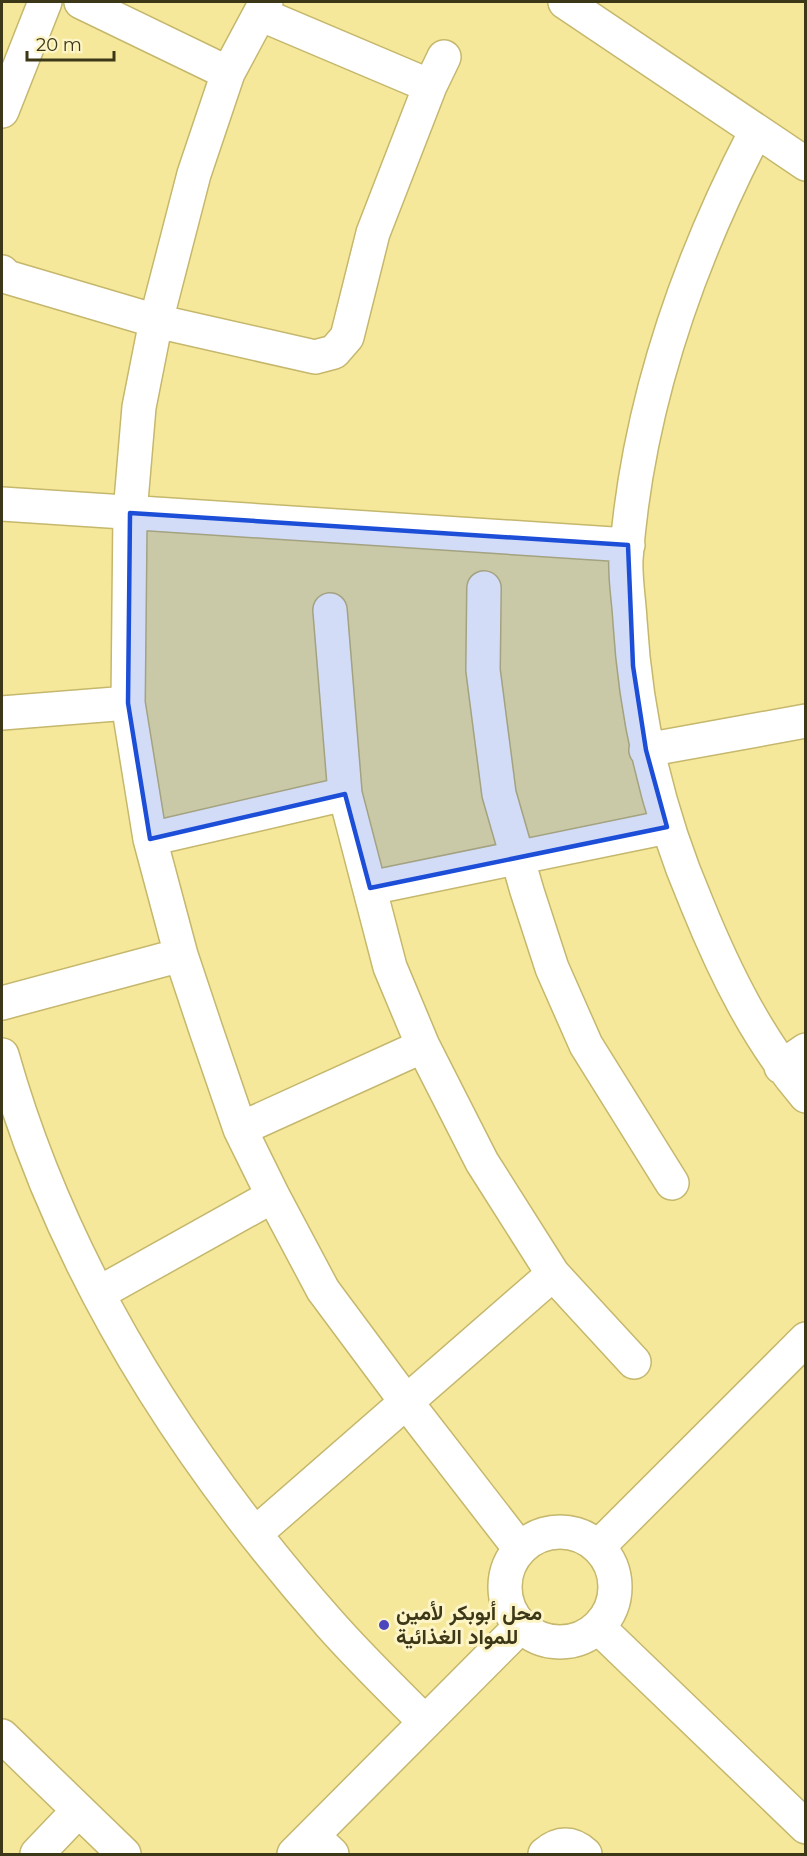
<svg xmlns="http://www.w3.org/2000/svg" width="807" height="1856" font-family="Montserrat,Vazirmatn,sans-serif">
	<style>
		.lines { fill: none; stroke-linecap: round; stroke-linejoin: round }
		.minor-casing { stroke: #c5b76c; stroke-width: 36 }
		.secondary-casing { stroke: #c5b76c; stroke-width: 36 }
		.minor { stroke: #fff; stroke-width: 33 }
		.secondary { stroke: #fff; stroke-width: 33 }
		.marked { fill: #1d4ed8; fill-opacity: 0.2; stroke: #1d4ed8; stroke-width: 4.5; stroke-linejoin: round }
		.poi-dot { fill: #4c47bd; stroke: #fdf5c8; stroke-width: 2 }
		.labels { text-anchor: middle; stroke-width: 6; stroke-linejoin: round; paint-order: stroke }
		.poi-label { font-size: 21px; font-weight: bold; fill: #3c3717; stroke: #fdf5c8; text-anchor: start }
	</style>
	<rect width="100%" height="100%" fill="#f6e89b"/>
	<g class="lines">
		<g class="minor-casing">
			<path id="minor" d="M81,2L228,73
				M266,2L228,73L194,174L156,321L139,407L130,513L128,703L150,839L181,955L206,1030L240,1129L273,1196L323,1290L407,1403L520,1549
				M565,2L806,164
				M260,14L430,86
				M2,111L45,2
				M755,133C686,266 637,408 626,559C625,579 629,600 630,620C636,720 658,813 697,904C725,973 758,1040 806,1096
				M2,272L7,277L156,321L315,357L334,352L347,337L373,233L430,86L444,57
				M2,504L628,545
				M484,588L483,670L499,794L527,891L552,968L586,1045L672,1183
				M330,610L345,794L390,967L423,1046L482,1162L553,1274L634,1362
				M2,713L128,703
				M646,750L806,721
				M150,839L345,794
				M370,888L667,827
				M2,1003L181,955
				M2,1055C62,1268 185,1460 330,1624C360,1658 393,1690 425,1722
				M781,1067L806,1050
				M240,1129L423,1046
				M99,1293L273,1196
				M256,1533L553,1274
				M598,1547L806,1339
				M2,1736L124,1854
				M313,1836L332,1854
				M37,1854L78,1811
				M545,1854C559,1842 572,1842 585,1854"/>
		</g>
		<g class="secondary-casing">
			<path id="secondary" d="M505 1587a55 55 0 1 1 110 0a55 55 0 1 1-110 0Z
				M598,1627L806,1827
				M294,1854L521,1626"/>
		</g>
		<use href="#minor" class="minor"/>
		<use href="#secondary" class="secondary"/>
	</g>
	<path class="marked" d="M130,513L628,545L633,666L646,750L667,827L370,888L345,794L150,839L128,703Z"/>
	<circle class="poi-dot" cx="384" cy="1625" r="6"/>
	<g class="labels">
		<g class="poi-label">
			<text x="396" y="1620">محل أبوبكر لأمين<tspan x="396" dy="24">للمواد الغذائية</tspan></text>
		</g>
	</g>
	<rect width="807" height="1856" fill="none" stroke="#3c3717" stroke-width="6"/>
	<path d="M27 51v9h87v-9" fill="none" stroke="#3c3717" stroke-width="3"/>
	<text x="36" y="51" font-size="18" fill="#3c3717" stroke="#fdf5c8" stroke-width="4.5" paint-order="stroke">20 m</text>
</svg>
